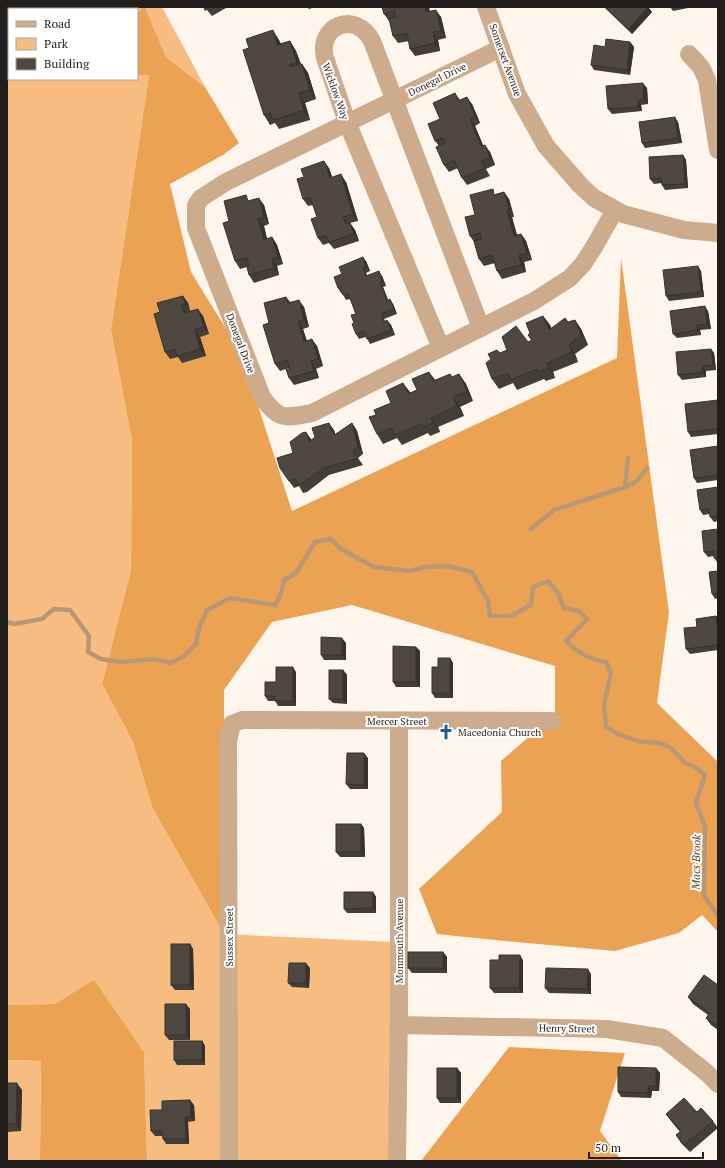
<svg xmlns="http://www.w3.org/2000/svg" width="725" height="1168" font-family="'PT Serif',serif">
<rect width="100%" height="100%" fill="#fef6ed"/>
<g fill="#f7bc7f">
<polygon points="43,7 142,7 137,16 137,9 41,9"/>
<polygon points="145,7 162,7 205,87 166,57"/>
<polygon points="9,39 9,79 137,79 137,75 149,75 111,330 132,441 131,570 102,684 133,742 152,807 224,934 394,942 392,1161 147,1161 144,1052 94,981 55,1004 7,1005 7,41"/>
<polygon points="7,1060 41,1061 40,1161 7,1161"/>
</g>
<g fill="#eba252">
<polygon points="142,7 145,7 166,57 205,87 239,143 223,155 170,184 191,272 241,353 292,511 617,358 621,258 669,612 657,703 718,762 718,932 702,915 679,933 615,951 495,940 437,934 419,889 502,812 501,761 555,714 555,666 352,605 272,622 224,690 224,934 152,807 133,742 102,684 131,570 132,441 111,330 149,75 137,75 137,16"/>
<polygon points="94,980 144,1052 147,1161 40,1161 41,1061 7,1060 7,1005 55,1004"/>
<polygon points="509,1047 625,1053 600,1131 622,1161 421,1161"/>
</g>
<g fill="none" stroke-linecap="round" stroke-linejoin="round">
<g stroke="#b89777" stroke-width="4.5">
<polyline points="625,487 628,458"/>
<polyline points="531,529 554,510 625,487 637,481 647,468"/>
<path d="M7,622l7,2 28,-5 12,-10 16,1 19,26 -1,16 13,7 19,3 35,-3 15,4 13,-6 13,-13 3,-16 8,-18 23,-12 45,7 6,-11 3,-14 12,-7 19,-31 15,-3 11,10 33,18 36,4 14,-4 23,-1 25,6 16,29 2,15h21l20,-11 2,-18 15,-6 10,12 6,15 15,3 8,8 -21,22c14,13 21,17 40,21l5,11 -7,31 2,23 12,7 19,7 23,2 11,5 14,15 8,3 12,9 -9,28 9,23 -1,70 14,20"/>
</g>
<g stroke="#ccac8c" stroke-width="18">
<polyline points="486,7 517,94 546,146 580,185 594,198 623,214 684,230 718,233"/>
<path d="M501,48l-275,134 -25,16 -5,7v23l66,169c17,24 23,21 50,16l222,-112 36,-23 13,-14 11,-17 21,-37"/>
<polyline points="689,54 701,67 707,80 718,150"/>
<path d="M441,348l-94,-226 -22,-64c-8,-33 31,-48 47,-17l109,287"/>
<polyline points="398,1025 607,1029 663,1038 707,1073 718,1084"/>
<polyline points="229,1161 228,742 232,724 242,720 552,721"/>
<polyline points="397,1161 399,1015 399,721"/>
</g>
</g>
<g fill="#433e38">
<polygon points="203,7 225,7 226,8 212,16 207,10 205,11"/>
<polygon points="307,7 315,7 309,9"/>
<polygon points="382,7 430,11 441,17 446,38 438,40 440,51 415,56 410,49 409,41 398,43 393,36 390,21 389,21 384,14"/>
<polygon points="604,7 648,7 652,12 632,34 607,10"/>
<polygon points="670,7 688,7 688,8 673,11"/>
<polygon points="279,40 281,44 290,41 296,51 301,64 302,64 308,73 316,99 305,103 310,120 279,129 275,123 270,125 264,115"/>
<polygon points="630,42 634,47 630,75 594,70 591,65 605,47"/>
<polygon points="647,88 648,104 641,105 642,111 612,114 608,109"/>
<polygon points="455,93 460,100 472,104 480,123 475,126 483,145 490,152 495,165 486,169 490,176 467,185 462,178 458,168 449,172 444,165 439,146 435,141 440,119"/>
<polygon points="678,122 682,143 645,148 642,143"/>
<polygon points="683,155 686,160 688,188 665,190 662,185 662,183 654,184 650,179"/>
<polygon points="329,168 332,177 346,182 358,221 350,223 355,230 359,241 334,249 329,243 323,245 318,238 317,217 313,205 308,206 303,199"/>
<polygon points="504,192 509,199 514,217 512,217 517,235 521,234 526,241 532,260 524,262 526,272 502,279 497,271 495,263 484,266 479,259 474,242 470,236 475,215 496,194"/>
<polygon points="250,200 264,205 269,224 264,226 267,239 272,237 277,245 283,264 277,266 279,275 254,283 249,275 247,267 240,269 235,261 229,221"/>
<polygon points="366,261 370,271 366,273 367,275 382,276 386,286 383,287 388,300 393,304 397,314 384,319 385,321 391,325 395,335 370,344 366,337 359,339 356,334 354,323 356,314 350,299 346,300 342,293 341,293 338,288 342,274"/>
<polygon points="701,271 704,297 669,301 666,296"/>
<polygon points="183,296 188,303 190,311 203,316 209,334 200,337 206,356 182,363 178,357 170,359 165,352 160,312"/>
<polygon points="286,297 290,302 304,307 309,327 303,329 307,341 317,346 323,366 316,369 319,378 294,385 289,378 289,368 280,371 275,364 269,323"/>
<polygon points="708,311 711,329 700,330 701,335 677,338 673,334"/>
<polygon points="543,316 550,325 551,328 575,320 581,329 588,345 575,354 578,362 553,372 555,378 546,381 544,379 517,390 513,383 499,389 492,379 500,353 532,341 528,335"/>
<polygon points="711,349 714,353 716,370 706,371 706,377 682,380 678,375"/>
<polygon points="459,374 466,384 473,401 460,407 464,416 438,427 440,432 430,436 428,433 402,445 397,438 383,444 377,434 376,415 391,403 410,393 435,381 453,377"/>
<polygon points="718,400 718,434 691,437 688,432"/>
<polygon points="352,423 357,431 363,454 358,458 363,465 329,475 307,492 303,493 299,486 294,488 280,468 293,453 311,439 311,440 334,430 335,434"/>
<polygon points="718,446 718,480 697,483 694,478"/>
<polygon points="718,487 718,521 714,522 710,517 710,514 703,515 700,510"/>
<polygon points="718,529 718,563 714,558 714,556 708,557 704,552"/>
<polygon points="718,571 718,598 715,599 712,594"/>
<polygon points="716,616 718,618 718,650 690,654 686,649 697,627"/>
<polygon points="346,643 346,660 324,660 321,655"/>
<polygon points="416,647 420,651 420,687 396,687 393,682"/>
<polygon points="450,658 453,663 453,698 435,698 432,693 438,667"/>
<polygon points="343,670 347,675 347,704 333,703 329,699"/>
<polygon points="296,672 296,706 278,706 275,701 268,701 265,696 276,682"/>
<polygon points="368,758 368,789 350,789 346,784"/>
<polygon points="361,824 364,828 365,857 340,857 336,852"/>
<polygon points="373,892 376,897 376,913 347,913 344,909"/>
<polygon points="190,944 193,949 194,990 175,990 171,985"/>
<polygon points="443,952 447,957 447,973 412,973 408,968"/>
<polygon points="499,960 523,960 523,993 494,993 490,988"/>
<polygon points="310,968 309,988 292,987 288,983"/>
<polygon points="591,974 591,994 549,993 545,988"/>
<polygon points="718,985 718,1030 711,1025 706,1018 708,1015 693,1004 688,997"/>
<polygon points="190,1009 190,1040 169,1040 165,1035"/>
<polygon points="202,1041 205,1046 205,1065 177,1065 174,1060"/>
<polygon points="457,1068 461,1073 461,1103 440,1103 437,1098"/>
<polygon points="656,1068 660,1073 659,1091 652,1091 651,1098 621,1097 618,1092"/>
<polygon points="7,1083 22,1090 21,1131 7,1132"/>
<polygon points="194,1105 195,1121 188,1122 189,1144 166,1144 163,1139 163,1136 155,1136 151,1131 162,1110"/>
<polygon points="697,1112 713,1121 718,1128 690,1152 681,1143 676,1135 680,1132 671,1121 666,1114"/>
</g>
<g fill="#37322e">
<polygon points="425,7 429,7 432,19 426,12"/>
<polygon points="648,7 652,12 632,34 629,29"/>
<polygon points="436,10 441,17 446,38 441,31"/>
<polygon points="273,30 279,40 284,55 277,45"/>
<polygon points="433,32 438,40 440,51 435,43"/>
<polygon points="290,41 296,51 303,72 297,63"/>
<polygon points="630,42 634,47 630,75 627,70"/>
<polygon points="302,64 308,73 316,99 310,90"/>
<polygon points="643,83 647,88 648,104 644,99"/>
<polygon points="299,93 305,103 310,120 304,110"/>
<polygon points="467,97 472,104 480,123 475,116"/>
<polygon points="638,100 641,105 642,111 638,107"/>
<polygon points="675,117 678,122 682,143 678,138"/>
<polygon points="470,119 475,126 486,153 481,146"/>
<polygon points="485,145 490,152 495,165 490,158"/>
<polygon points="683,155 686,160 688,188 685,184"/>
<polygon points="324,161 329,168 335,185 330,178"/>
<polygon points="341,174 346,182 358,221 353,214"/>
<polygon points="504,192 509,199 514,217 509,209"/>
<polygon points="259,198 264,205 269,224 264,217"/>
<polygon points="507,210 512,217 519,243 514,236"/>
<polygon points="343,217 348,224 346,224"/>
<polygon points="258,219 264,226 269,247 264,240"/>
<polygon points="350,223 355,230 359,241 354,234"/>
<polygon points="521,234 526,241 532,260 527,253"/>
<polygon points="272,237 277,245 283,264 278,257"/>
<polygon points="519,255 524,262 526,272 521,265"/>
<polygon points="363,257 366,261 370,271 366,266"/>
<polygon points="272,259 277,266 279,275 274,268"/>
<polygon points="698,266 701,271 704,297 701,292"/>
<polygon points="363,268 366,273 369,281 366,276"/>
<polygon points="379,271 382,276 386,286 382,281"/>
<polygon points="380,282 383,287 390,305 387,301"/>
<polygon points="183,296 188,303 190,311 185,304"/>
<polygon points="286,297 291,304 288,303"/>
<polygon points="390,299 393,304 397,314 394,309"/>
<polygon points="299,300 304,307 309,327 304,320"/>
<polygon points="181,305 186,312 184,313"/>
<polygon points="705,306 708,311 711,329 707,324"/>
<polygon points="198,309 203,316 209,334 204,327"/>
<polygon points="381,314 384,319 387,327 384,322"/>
<polygon points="543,316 550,325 556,339 549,330"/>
<polygon points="387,320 391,325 395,335 391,330"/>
<polygon points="575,320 581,329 588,345 581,335"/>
<polygon points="298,321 303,329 309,349 304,342"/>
<polygon points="697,325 700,330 701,335 697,330"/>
<polygon points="195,329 200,337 206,356 200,349"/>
<polygon points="312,339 317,346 323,366 318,359"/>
<polygon points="569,345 575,354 578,362 572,352"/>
<polygon points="711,349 714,353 716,370 713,365"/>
<polygon points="311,361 316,369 319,378 314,371"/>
<polygon points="547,363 553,372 555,378 549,368"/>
<polygon points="702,366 706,371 706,377 703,372"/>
<polygon points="429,372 436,381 433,381"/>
<polygon points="459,374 466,384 473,401 467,391"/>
<polygon points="403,383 410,392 414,403 408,394"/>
<polygon points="453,397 460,407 464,416 457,406"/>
<polygon points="431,418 438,427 440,432 433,423"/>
<polygon points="329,423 334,430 336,437 331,430"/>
<polygon points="352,423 357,431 363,454 358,447"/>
<polygon points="306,432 311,439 314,449 309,442"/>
<polygon points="716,616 718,618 718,626 717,625"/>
<polygon points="342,638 346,643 346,660 342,655"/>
<polygon points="416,647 420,651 420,687 416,682"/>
<polygon points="450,658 453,663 453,698 450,693"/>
<polygon points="293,667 296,672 296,706 293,701"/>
<polygon points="343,670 347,675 347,704 343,699"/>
<polygon points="364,753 368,758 368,789 364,785"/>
<polygon points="361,824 364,828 365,857 361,852"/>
<polygon points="373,892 376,897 376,913 373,908"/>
<polygon points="190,944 193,949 194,990 190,985"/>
<polygon points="443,952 447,957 447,973 443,968"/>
<polygon points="520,955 523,960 523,993 519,988"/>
<polygon points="306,963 310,968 309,988 306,983"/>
<polygon points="588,969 591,974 591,994 587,989"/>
<polygon points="186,1004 190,1009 190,1040 187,1035"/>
<polygon points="202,1041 205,1046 205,1065 202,1060"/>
<polygon points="457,1068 461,1073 461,1103 457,1098"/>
<polygon points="656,1068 660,1073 659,1091 656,1086"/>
<polygon points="17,1083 22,1090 21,1131 16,1124"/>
<polygon points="648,1086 652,1091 651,1098 648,1093"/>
<polygon points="190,1100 194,1105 195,1121 191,1116"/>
<polygon points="185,1117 188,1122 189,1144 186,1139"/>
</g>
<g fill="#4e4841" stroke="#37322e">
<polygon points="382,7 425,7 426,12 436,10 441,31 433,32 435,43 410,49 407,33 393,36 389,19 396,17 394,11 384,14"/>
<polygon points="605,7 648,7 629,29"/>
<polygon points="273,30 277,45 290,41 297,63 289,65 290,67 302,64 310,90 299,93 304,110 273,120 270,113 264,115 243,50 249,48 246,39"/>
<polygon points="606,39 630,42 627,70 591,65 594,45 605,47"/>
<polygon points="643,83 644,99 638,100 638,107 608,109 606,86"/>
<polygon points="455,93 458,101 467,97 475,116 470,119 481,146 485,145 490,158 481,161 485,168 462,178 454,160 444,165 436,147 445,143 443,138 435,141 428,124 440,119 433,103"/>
<polygon points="675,117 678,138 642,143 639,122"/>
<polygon points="683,155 685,184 662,185 661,178 650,179 649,157"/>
<polygon points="324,161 330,178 341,174 353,214 343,217 346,224 350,223 354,234 329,242 326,235 318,238 311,219 317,217 310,197 303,199 297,179 304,177 301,169"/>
<polygon points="493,189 494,195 504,192 509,209 507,210 514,236 521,234 527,253 519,255 521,265 497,271 492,255 479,259 474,241 482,239 480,233 470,236 465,217 475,215 470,195"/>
<polygon points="246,195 248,201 259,198 264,217 258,219 264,240 272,237 278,257 272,259 274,268 249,275 247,267 249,266 247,258 235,261 223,223 229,221 224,201"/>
<polygon points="363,257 366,266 363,268 366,276 379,271 382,281 380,282 387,301 390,299 394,309 381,314 384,322 387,320 391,330 367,339 364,331 356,334 352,324 354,323 351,315 356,314 348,293 343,295 340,287 338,288 334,277 342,274 339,267"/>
<polygon points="698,266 701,292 666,296 663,270"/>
<polygon points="183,296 185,304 181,305 184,313 198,309 204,327 195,329 200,349 177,356 175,349 165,352 154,314 160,312 157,303"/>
<polygon points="286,297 288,303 299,300 304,320 298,321 304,342 312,339 318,359 311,361 314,371 289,378 286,369 290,369 287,360 275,364 263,325 269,323 264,303"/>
<polygon points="705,306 707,324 697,325 697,330 673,334 670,311"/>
<polygon points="543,316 549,330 565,318 568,322 575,320 581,335 569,345 572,352 547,363 549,368 539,372 537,369 511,380 508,373 492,379 486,363 491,359 488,354 497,350 500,353 507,350 502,337 516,326 528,342 532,340 528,335 530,333 526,323"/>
<polygon points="711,349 713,365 702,366 703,372 678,375 676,352"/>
<polygon points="429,372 433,381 450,374 452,377 459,374 467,391 453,397 457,406 431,418 433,423 423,427 422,424 395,435 392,428 377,434 369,417 376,415 374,410 391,403 386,391 403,383 408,394 417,390 412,379"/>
<polygon points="718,400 718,429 688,432 685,404"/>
<polygon points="329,423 331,430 335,435 352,423 358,447 353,451 358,458 324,468 301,484 298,485 296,479 289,481 280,468 277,458 293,453 290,442 302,433 306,432 309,442 315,437 312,428"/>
<polygon points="718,446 718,475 694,478 690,450"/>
<polygon points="718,487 718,516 710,517 709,509 700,510 697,490"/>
<polygon points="718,529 718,557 714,558 714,551 704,552 702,531"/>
<polygon points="718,571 718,593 712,594 709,572"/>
<polygon points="716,616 717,625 718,625 718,645 686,649 684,628 697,627 696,619"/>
<polygon points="321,637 342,638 342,655 321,655"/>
<polygon points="393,646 416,647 416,682 393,682"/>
<polygon points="438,658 450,658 450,693 432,693 432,667 438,667"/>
<polygon points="276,667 293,667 293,701 275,701 275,696 265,696 265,682 276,682"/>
<rect x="329" y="670" width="14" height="29"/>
<polygon points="347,753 364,753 364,785 346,784"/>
<rect x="336" y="824" width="25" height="28"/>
<polygon points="344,892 373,892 373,908 344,909"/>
<rect x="171" y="944" width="19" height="41"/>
<rect x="408" y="952" width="35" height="16"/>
<polygon points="499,955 520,955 519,988 490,988 490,960 499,960"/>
<polygon points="289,963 306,963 306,983 288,983"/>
<polygon points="546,968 588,969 587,989 545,988"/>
<polygon points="704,975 718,985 718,1026 706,1018 710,1013 688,997"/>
<polygon points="165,1004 186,1004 187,1035 165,1035"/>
<rect x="174" y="1041" width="28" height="19"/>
<polygon points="618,1067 656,1068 656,1086 648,1086 648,1093 618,1092"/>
<rect x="437" y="1068" width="20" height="30"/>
<polygon points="7,1083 17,1083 16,1124 7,1124"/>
<polygon points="684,1098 697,1112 701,1108 713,1121 684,1145 676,1135 681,1131 666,1114"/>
<polygon points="190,1100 191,1116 185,1117 186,1139 163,1139 162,1131 151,1131 150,1110 162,1110 162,1101"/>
</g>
<defs>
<symbol id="church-bare" viewBox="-9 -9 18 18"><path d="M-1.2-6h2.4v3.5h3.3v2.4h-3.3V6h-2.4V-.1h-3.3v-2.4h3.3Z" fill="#1c6095" stroke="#fff" stroke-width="2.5" paint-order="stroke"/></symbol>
</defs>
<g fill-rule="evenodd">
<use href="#church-bare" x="435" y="721" width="22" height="22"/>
</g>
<g text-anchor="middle" stroke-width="4" stroke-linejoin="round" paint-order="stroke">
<g font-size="10" fill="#211e1b" stroke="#fff">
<text transform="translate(506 60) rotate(70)" y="4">Somerset Avenue</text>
<text transform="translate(437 79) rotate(-26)" y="4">Donegal Drive</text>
<text transform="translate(336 91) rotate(70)" y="4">Wicklow Way</text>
<text transform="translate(241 343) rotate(69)" y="4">Donegal Drive</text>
<text x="397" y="725">Mercer Street</text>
<text transform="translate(229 937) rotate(-90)" y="4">Sussex Street</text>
<text transform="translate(399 941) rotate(-90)" y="4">Monmouth Avenue</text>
<text transform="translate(567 1028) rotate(1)" y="4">Henry Street</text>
</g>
<g font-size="10" fill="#211e1b" stroke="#fff" text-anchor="start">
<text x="458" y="736">Macedonia Church</text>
</g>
<g font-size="11" font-style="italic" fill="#563816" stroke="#fff">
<text transform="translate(696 862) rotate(-89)" y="4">Macs Brook</text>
</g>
</g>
<rect width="725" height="1168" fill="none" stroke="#211e1b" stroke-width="16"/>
<rect x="8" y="8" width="130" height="72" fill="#ffffff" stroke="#a6a5a4"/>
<rect x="16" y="21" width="20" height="6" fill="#ccac8c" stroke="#a6a5a4"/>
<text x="44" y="28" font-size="12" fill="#211e1b">Road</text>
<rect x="16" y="38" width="20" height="12" fill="#f7bc7f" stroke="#a6a5a4"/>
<text x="44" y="48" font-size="12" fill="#211e1b">Park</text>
<rect x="16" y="58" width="20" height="12" fill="#4e4841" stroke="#a6a5a4"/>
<text x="44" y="68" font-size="12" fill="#211e1b">Building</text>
<path d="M589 1152v6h114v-6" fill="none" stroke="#211e1b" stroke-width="2"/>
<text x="595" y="1152" font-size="12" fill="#211e1b" stroke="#ffffff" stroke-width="3" paint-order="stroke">50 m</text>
</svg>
